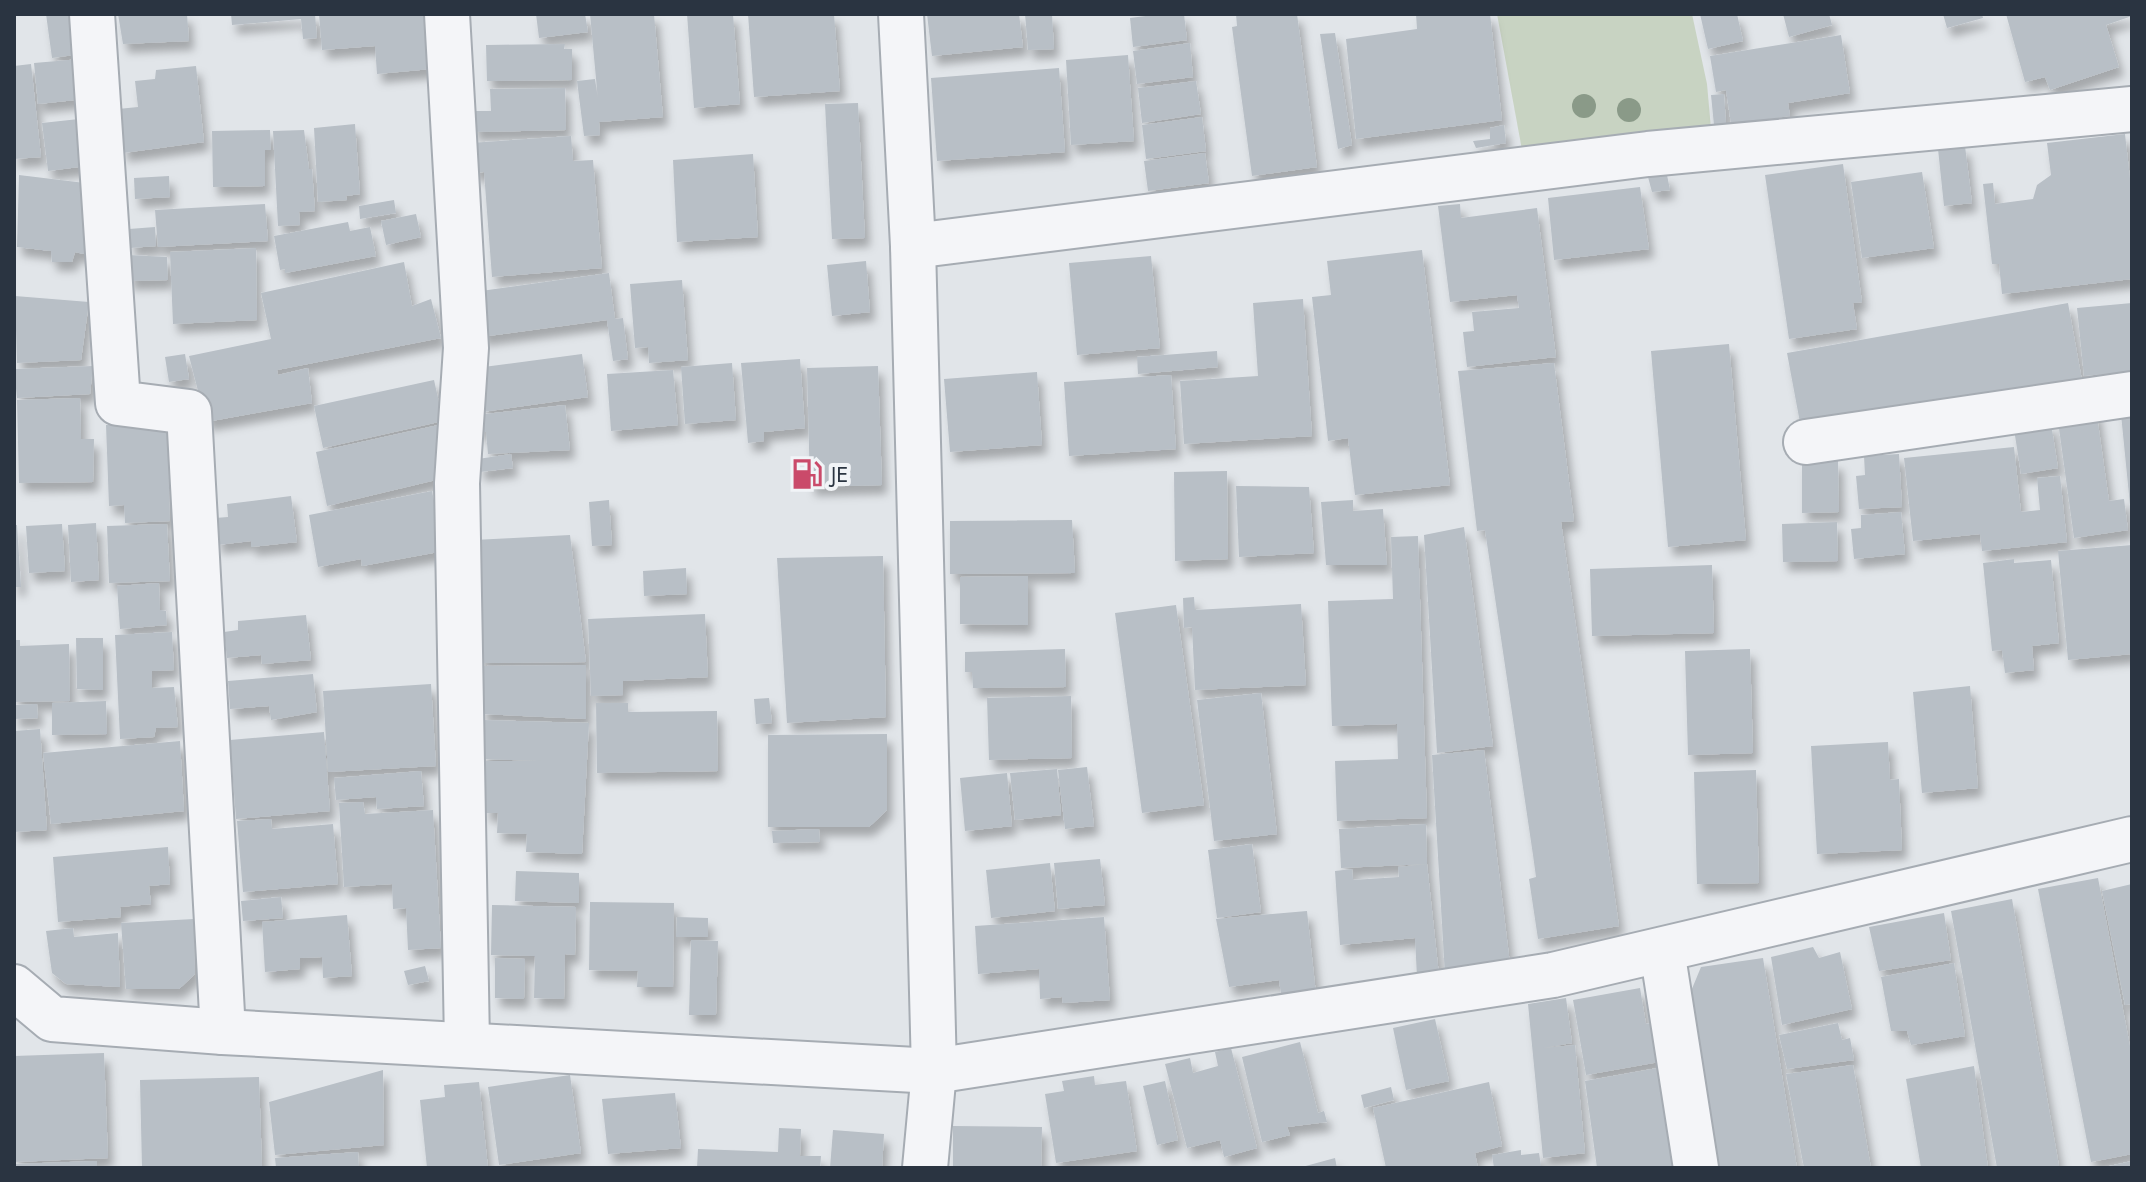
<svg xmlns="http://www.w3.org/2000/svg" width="2146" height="1182" font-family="Jost,sans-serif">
<defs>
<filter id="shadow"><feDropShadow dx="5" dy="9" stdDeviation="4" flood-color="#0004"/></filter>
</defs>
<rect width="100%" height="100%" fill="#e1e5e9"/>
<polygon fill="#c8d3c2" points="1497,14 1692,14 1707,84 1711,129 1522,150"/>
<g fill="#b8bfc6" filter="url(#shadow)">
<polygon points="46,14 76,14 81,54 52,58"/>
<polygon points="118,14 187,14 189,41 123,44"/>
<polygon points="231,14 315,14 317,38 303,39 301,19 232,25"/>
<polygon points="319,14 426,14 431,69 377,74 375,46 322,50"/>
<polygon points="536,14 585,14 588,32 539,38"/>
<polygon points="590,14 654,14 663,117 599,122 600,135 584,136 577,81 595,79 598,100"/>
<polygon points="687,14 733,14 740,104 694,108"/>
<polygon points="748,14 834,14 840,91 754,97"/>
<polygon points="927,14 1019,14 1023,47 932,56"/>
<polygon points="1025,14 1052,14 1054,49 1028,50"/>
<polygon points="1161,14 1184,14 1187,40 1133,47 1130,18"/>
<polygon points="1236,14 1297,14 1317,167 1252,176 1232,27 1237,26"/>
<polygon points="1416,14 1490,14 1502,120 1356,139 1346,39 1417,29"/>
<polygon points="1700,14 1737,14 1743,41 1708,49"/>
<polygon points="1783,14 1829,14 1832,25 1789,37"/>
<polygon points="1943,14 1982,14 1983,18 1947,28"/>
<polygon points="2006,14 2132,14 2132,16 2106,25 2119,67 2050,90 2045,77 2025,82"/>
<polygon points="1335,33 1352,145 1338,149 1320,34"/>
<polygon points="1841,35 1850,93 1788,103 1790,116 1731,124 1726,90 1716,92 1710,56"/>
<polygon points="1190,43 1193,77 1137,84 1133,51"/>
<polygon points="565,44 564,49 572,49 572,80 487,81 486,45"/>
<polygon points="1128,55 1134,141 1071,145 1066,60"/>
<polygon points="81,59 85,99 38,104 34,63"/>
<polygon points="31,64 41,157 14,159 14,66"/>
<polygon points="196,66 204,142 123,153 118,109 138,107 135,81 155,79 156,70"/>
<polygon points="1059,68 1065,152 937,161 931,78"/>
<polygon points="1196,81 1201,114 1142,123 1138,88"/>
<polygon points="565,88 566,130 473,132 472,111 491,111 490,89"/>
<polygon points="1724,94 1726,124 1714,125 1711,95"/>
<polygon points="858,103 865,238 832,239 825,104"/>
<polygon points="1202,117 1206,151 1146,159 1142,125"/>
<polygon points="88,118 94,165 48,171 42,123"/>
<polygon points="355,124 360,194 346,196 347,200 318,202 314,128"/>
<polygon points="1504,125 1506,143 1476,148 1473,141 1490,139 1490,128"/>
<polygon points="270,130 271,150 265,150 265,186 213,187 212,131"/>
<polygon points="304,130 309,169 312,169 315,211 299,212 300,225 278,226 273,131"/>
<polygon points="2125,134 2132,197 2132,279 2002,294 1999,264 1992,264 1983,184 1993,183 1995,204 2033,199 2037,185 2051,175 2047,143"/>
<polygon points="571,136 573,161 593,160 602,268 492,277 484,172 473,173 470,143"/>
<polygon points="1965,146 1972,203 1944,206 1938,149"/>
<polygon points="1205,153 1209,183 1148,191 1144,161"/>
<polygon points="753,154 758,237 677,242 673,160"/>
<polygon points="1843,164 1862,302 1853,303 1857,329 1789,339 1765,175"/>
<polygon points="1922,172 1934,248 1862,258 1851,182"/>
<polygon points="19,175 93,184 93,256 75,252 72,262 52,262 51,251 17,247"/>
<polygon points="1667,175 1670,190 1652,192 1648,177"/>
<polygon points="169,176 170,197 135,199 134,178"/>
<polygon points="1640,187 1649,249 1554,260 1548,198"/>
<polygon points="394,200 396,213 360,219 359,206"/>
<polygon points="265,204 268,241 158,247 155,210"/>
<polygon points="1460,204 1461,218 1537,208 1556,357 1467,367 1463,332 1474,331 1472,312 1519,308 1517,295 1450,302 1438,206"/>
<polygon points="416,214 421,237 386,245 381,221"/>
<polygon points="348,222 350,231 370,227 376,256 285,273 285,269 280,270 274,236"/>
<polygon points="155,227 156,246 130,248 129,229"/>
<polygon points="256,248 257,320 173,324 170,252"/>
<polygon points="1422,250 1450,485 1355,495 1348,438 1328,441 1312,297 1331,295 1327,261"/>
<polygon points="128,255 167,257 168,280 128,281"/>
<polygon points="1151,256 1160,348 1077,355 1069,263"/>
<polygon points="866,261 870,312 832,316 827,265"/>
<polygon points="404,262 412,306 431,299 441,338 277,370 278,375 308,368 312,403 206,422 189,356 271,339 261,293"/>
<polygon points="609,273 615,319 623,318 628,359 613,361 607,320 481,337 474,292"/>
<polygon points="682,280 688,360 649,363 648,347 635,348 630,284"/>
<polygon points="15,296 89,302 81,360 17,363"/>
<polygon points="1303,299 1312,436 1184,444 1180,381 1258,376 1253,303"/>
<polygon points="2068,303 2083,386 2055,392 2053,383 1801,428 1787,353"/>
<polygon points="2132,303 2132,371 2084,376 2077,308"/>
<polygon points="1729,344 1746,540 1668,547 1651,351"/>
<polygon points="1217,351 1218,367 1138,374 1137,357"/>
<polygon points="185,354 189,379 169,382 165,357"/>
<polygon points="582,354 588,397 482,412 476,368"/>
<polygon points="800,359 805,428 764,432 764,441 748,443 741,363"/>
<polygon points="732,363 736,420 685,424 681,367"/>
<polygon points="1554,363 1574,521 1561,522 1619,926 1538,939 1529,879 1536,877 1533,855 1485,530 1477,531 1458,371"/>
<polygon points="93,366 90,394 17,398 14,369"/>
<polygon points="878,366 882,485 810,487 807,368"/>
<polygon points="673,370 678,425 611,431 607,374"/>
<polygon points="1037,372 1042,445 950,452 944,379"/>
<polygon points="1171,375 1176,449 1069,456 1064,382"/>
<polygon points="434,380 443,421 323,448 314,406"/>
<polygon points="80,398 81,439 94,439 93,482 19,483 17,400"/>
<polygon points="2132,403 2132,505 2130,505 2120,404"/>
<polygon points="565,405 570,450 488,454 486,432 478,432 477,415"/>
<polygon points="2096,409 2109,501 2124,499 2128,530 2074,538 2057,414"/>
<polygon points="167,423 170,521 125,523 124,505 109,506 106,425"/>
<polygon points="2051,423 2058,468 2021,474 2014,429"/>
<polygon points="443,424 440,479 327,506 316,452"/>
<polygon points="2014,447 2021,512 2040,510 2037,478 2060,476 2067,542 1982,551 1980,534 1913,541 1904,458"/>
<polygon points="511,454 513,468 480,472 478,459"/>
<polygon points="1899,454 1902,507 1859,509 1856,476 1865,475 1864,456"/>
<polygon points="1838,461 1839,512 1802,513 1802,462"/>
<polygon points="1227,471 1228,559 1175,561 1174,472"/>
<polygon points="1236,486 1309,487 1314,553 1239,557"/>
<polygon points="432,491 444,551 362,566 361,559 318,567 309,515"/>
<polygon points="291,496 297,542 251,547 251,541 217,545 215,518 228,517 227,504"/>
<polygon points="609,500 612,545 592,546 589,502"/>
<polygon points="1353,500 1353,511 1383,509 1387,565 1326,565 1321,502"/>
<polygon points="1901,512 1905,554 1854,559 1851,529 1861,528 1861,515"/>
<polygon points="1072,520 1075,573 950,574 950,521"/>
<polygon points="1837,522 1838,561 1783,562 1782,524"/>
<polygon points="96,523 99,580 71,582 68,525"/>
<polygon points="62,524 65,571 29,573 26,526"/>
<polygon points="167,524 170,581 109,583 107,526"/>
<polygon points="14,525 17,525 21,587 14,587"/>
<polygon points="1464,527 1493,746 1437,753 1424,535"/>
<polygon points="570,535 586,662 479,663 474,540"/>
<polygon points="1418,536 1427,818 1337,821 1335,761 1398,759 1397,724 1332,726 1328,601 1393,599 1391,537"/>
<polygon points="2132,545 2132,654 2068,660 2058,551"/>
<polygon points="883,556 886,717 787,723 777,558"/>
<polygon points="2014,559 2014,563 2051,560 2059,643 2032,646 2034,670 2005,673 2002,650 1992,651 1983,563"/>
<polygon points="1712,565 1714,633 1592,636 1590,569"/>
<polygon points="686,568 687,594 644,596 643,571"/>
<polygon points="1028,576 1028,625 960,624 960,577"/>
<polygon points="159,583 160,610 166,611 167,625 120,629 117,586"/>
<polygon points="1194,597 1195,610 1301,604 1306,685 1195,690 1192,627 1184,628 1183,598"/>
<polygon points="1176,605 1204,805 1142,813 1115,613"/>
<polygon points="705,614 708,677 623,681 623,695 591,696 588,619"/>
<polygon points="306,615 311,660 262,664 261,655 227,658 224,632 238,630 238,621"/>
<polygon points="172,632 174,670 152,671 152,688 174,687 178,727 156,728 154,737 120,739 115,635"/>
<polygon points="76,638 103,638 103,690 77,689"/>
<polygon points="14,640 20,640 20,646 69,644 70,701 14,702"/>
<polygon points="1065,649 1066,687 973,688 972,672 965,672 965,652"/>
<polygon points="1750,649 1753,753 1688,755 1685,651"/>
<polygon points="586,665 586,719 481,714 483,666"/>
<polygon points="313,674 317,712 271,720 269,706 230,709 228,681"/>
<polygon points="431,684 436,766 328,772 323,691"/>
<polygon points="1970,686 1978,788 1922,793 1913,692"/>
<polygon points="1261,693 1277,834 1214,841 1197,700"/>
<polygon points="1071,696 1072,758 989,760 987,698"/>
<polygon points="769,698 772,723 756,724 754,699"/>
<polygon points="106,701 107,734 52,735 52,703"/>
<polygon points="596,703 628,703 628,712 717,711 718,771 597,773"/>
<polygon points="37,704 38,718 14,719 14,705"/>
<polygon points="483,720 589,723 582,854 526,852 527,834 497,833 498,813 485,813 486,761 541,761 482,759"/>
<polygon points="40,729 47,830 14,832 14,731"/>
<polygon points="324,732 330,811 236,819 230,740"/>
<polygon points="887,734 887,810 869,827 768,827 768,735"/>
<polygon points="180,741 184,811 51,824 43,753"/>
<polygon points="1888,742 1890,780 1899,779 1902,850 1817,854 1811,746"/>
<polygon points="1484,750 1510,964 1445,975 1432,755"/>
<polygon points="1087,767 1094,826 1065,829 1058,770"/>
<polygon points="1057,769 1061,815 1015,820 1010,773"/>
<polygon points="1756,770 1759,883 1697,884 1694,772"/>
<polygon points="421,771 424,806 377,809 376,797 336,800 334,778"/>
<polygon points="1007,773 1012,826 965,831 960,778"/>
<polygon points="363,802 365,814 433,810 441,948 408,950 406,908 393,909 392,884 344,887 339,803"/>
<polygon points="271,819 272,829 333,824 338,884 243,892 237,821"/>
<polygon points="1426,824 1427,864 1341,868 1339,829"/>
<polygon points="819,829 820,842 773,843 772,831"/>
<polygon points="1252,844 1261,912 1217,918 1208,850"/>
<polygon points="168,847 170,884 149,886 151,904 120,907 121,917 58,922 53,857"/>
<polygon points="1100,859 1105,905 1058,909 1054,863"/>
<polygon points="1050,863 1055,911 991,918 986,870"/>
<polygon points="1427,864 1439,975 1417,977 1415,938 1340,945 1335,871 1352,869 1353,880 1399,877 1398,867"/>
<polygon points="516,871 579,873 579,903 515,901"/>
<polygon points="2098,878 2132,1057 2132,1154 2091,1162 2038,889"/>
<polygon points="2132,884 2132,1004 2125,1005 2102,891"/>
<polygon points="281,897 283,918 243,921 241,901"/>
<polygon points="2012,899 2059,1166 2049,1168 1997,1168 1951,911"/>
<polygon points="590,902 674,903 673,987 637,987 638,971 589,970"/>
<polygon points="492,905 576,907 575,955 565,954 564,999 534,998 535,956 491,955"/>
<polygon points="1307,911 1316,994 1282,1000 1279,980 1229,987 1216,919"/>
<polygon points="1944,913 1951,960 1879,971 1869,927"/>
<polygon points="347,915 352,976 323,978 322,957 300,958 300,969 265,972 262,922"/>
<polygon points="677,917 708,918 708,937 676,937"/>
<polygon points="1104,917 1110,1000 1063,1003 1062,997 1040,999 1039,969 978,974 975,926"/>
<polygon points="194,919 195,974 179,989 126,989 121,923"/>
<polygon points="73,928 74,937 118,933 120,987 66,984 52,973 46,931"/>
<polygon points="691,940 718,941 716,1015 689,1015"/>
<polygon points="1813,947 1819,958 1840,952 1852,1009 1782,1025 1771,957"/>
<polygon points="495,958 525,959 524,999 495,998"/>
<polygon points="1763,958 1797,1168 1717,1168 1689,996 1701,967"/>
<polygon points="1954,963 1965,1036 1911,1045 1907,1031 1891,1031 1881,977"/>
<polygon points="425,966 429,981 408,985 404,971"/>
<polygon points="1640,988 1646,1024 1652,1023 1659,1062 1586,1075 1573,1000"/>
<polygon points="1566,998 1572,1043 1543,1048 1575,1045 1585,1153 1543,1158 1528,1004"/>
<polygon points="1435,1019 1449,1081 1406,1090 1393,1028"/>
<polygon points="1838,1023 1842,1040 1850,1038 1854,1060 1787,1069 1779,1035"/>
<polygon points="1300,1042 1318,1113 1324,1111 1327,1122 1287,1127 1290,1135 1262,1142 1242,1057"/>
<polygon points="1231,1048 1257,1148 1224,1157 1220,1140 1187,1148 1165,1064 1190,1058 1193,1073 1218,1066 1215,1052"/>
<polygon points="104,1053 108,1158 14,1162 14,1056"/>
<polygon points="1853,1065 1871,1168 1804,1168 1786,1074"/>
<polygon points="1974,1066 1988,1168 1921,1168 1906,1079"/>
<polygon points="1663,1067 1677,1168 1597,1168 1585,1081"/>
<polygon points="383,1070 384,1145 275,1155 269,1102"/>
<polygon points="570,1075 581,1153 499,1165 488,1087"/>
<polygon points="1094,1076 1095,1085 1126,1081 1137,1151 1056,1163 1045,1094 1064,1091 1062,1081"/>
<polygon points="259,1077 262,1168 142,1168 140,1080"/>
<polygon points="1165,1081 1178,1140 1157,1145 1143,1086"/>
<polygon points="479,1082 488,1168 427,1168 420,1100 445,1097 444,1085"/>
<polygon points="1489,1082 1502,1146 1475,1153 1478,1168 1386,1168 1373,1108"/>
<polygon points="1391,1087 1394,1100 1364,1108 1361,1095"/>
<polygon points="675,1093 681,1148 608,1154 602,1099"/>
<polygon points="953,1126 1042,1127 1041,1168 953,1168"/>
<polygon points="779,1128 801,1129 800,1156 821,1156 820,1168 697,1168 698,1149 778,1152"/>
<polygon points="833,1130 884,1134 882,1168 830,1168"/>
<polygon points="1521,1150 1521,1155 1539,1153 1541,1166 1494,1168 1492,1155"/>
<polygon points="358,1152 359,1168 276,1168 275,1158"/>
<polygon points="1335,1158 1337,1168 1303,1168 1302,1167"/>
<polygon points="97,1161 97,1168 14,1168 14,1164"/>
<polygon points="2132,1161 2132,1168 2106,1168 2105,1167"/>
</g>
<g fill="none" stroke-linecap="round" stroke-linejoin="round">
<defs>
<g id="minor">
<polyline points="92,14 118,403 189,412 223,1032"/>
<polyline points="447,14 466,348 457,483 467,1044"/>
<polyline points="901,14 913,246 934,1071 925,1168"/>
<polyline points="913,246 1648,154 2132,109"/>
<polyline points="1806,442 2132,394"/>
<polyline points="1662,950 1696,1168"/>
<polyline points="14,987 52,1019 223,1032 934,1071 1553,975 2132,839"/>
</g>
</defs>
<use href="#minor" stroke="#a6acb3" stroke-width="48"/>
<use href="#minor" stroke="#f4f5f8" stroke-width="44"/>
</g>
<g fill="#8a9a88">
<circle cx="1584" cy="106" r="12"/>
<circle cx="1629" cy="110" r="12"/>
</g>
<defs>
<symbol id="fuel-bare" viewBox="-9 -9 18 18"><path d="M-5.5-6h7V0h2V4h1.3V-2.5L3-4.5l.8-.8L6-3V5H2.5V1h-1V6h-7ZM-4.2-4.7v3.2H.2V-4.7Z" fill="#ca4a6a" stroke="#f1f4f7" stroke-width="2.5" paint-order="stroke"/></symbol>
</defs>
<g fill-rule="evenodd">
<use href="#fuel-bare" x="785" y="452" width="44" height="44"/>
</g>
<g text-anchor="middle" stroke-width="8" stroke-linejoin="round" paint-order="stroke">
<g font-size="22" fill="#2a3441" stroke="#f1f4f7" text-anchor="start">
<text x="831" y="482">JE</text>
</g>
</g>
<rect width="2146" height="1182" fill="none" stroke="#2a3441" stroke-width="32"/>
</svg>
